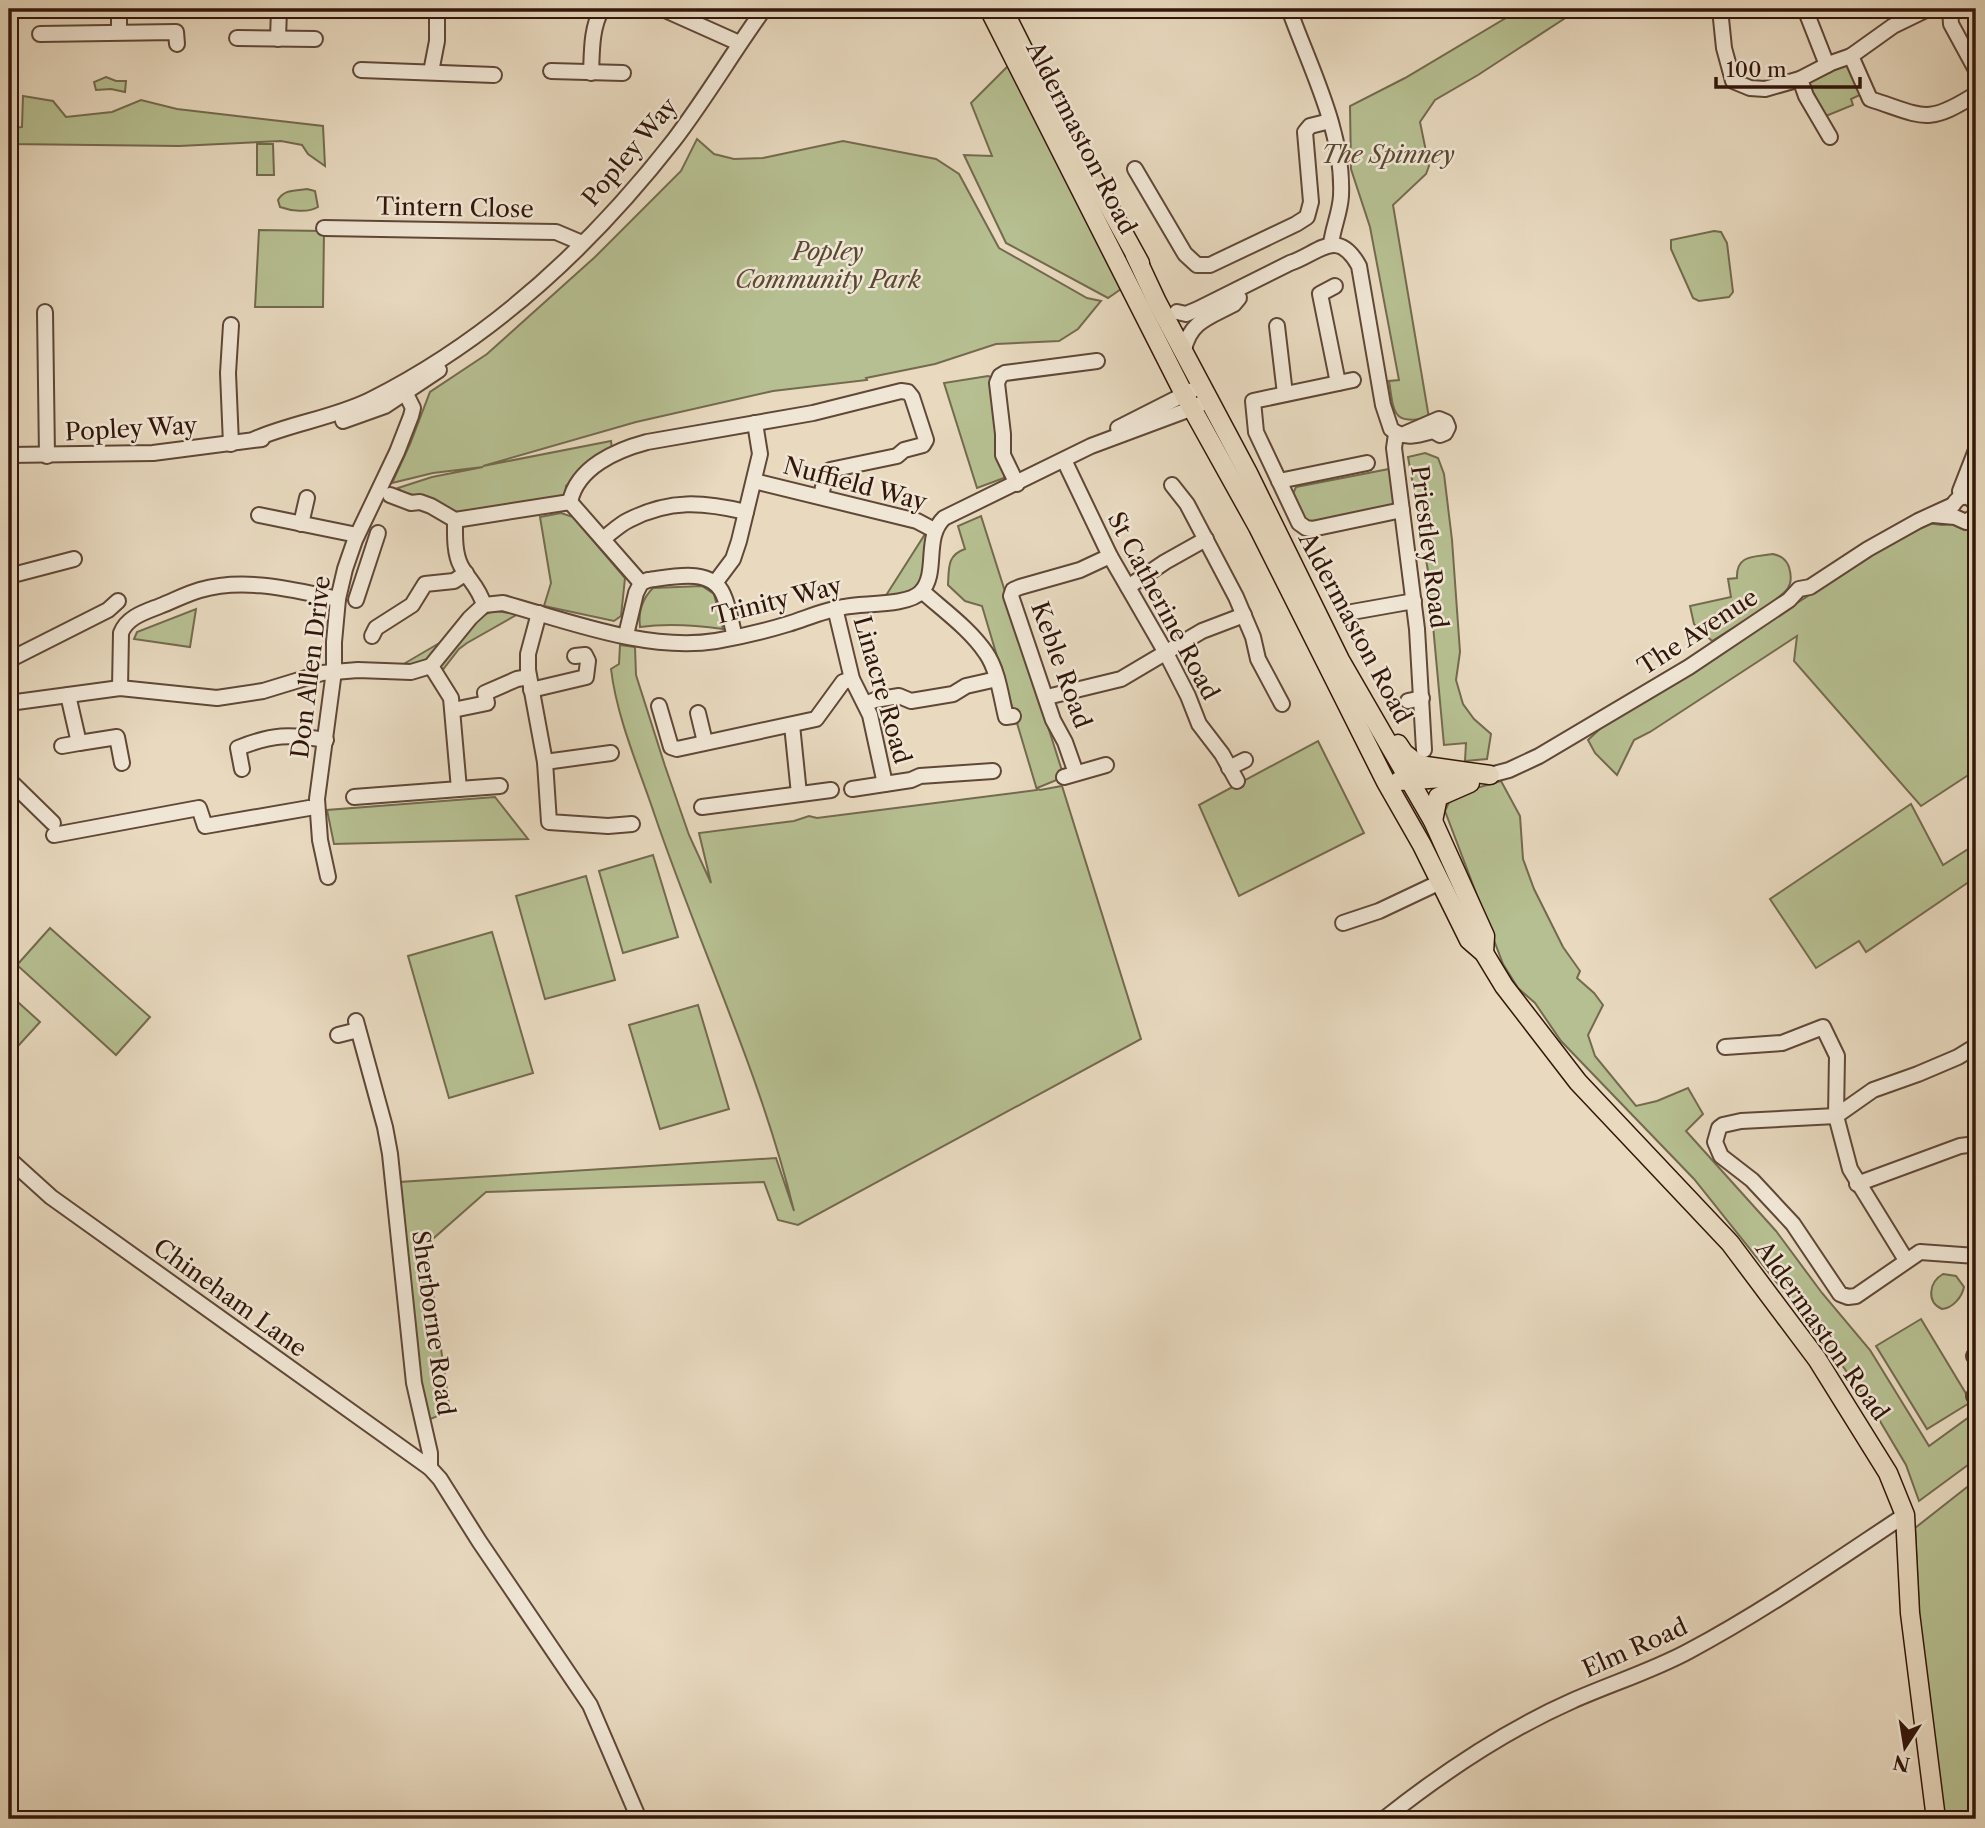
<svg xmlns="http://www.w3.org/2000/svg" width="1985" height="1828" font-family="'Libre Caslon Text',serif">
<rect width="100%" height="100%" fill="#e8d9bf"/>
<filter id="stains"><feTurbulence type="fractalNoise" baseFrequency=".00286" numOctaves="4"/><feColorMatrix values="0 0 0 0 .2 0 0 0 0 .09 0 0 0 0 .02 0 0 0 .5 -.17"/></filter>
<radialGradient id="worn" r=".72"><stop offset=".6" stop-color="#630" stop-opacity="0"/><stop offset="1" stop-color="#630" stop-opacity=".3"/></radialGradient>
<g fill="#b6bf91" stroke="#746a4e" stroke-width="2">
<path d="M1521,9h58l-101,66 -43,25 -15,22 9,44 -3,8 -33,31 36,213c-37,7 -35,-5 -40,-37l10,-1 -29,-153 -19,-58 -1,-63 55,-28z"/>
<polygon points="1010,64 1124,287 1108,298 1006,243 964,155 992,156 971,103"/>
<polygon points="1847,64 1862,94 1851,99 1853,105 1826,116 1808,83"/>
<polygon points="106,77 116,81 126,81 125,92 111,89 96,90 94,82"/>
<polygon points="23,96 53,101 66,117 112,112 141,100 177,109 323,126 325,166 308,154 302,145 281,141 179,146 9,144 9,129 22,127"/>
<polygon points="697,139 714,154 734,159 763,158 843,141 936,159 959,174 999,248 1087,298 1101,301 1078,329 1059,341 996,344 935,364 866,378 867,380 773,391 636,422 483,466 611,441 612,449 583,470 566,486 565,498 457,515 404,494 398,488 432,477 483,467 433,473 392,483 410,444 430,392 487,354 595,257 681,171"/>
<polygon points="257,144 273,144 274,175 257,175"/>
<path d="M307,189l8,2 3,16c-10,6 -27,4 -38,0l-2,-7c6,-11 17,-9 29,-11z"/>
<polygon points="259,230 324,231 323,307 255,307"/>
<polygon points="1714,231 1721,232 1727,243 1733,292 1729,297 1699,301 1693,298 1671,249 1671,240"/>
<polygon points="988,376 997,379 1005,471 1004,478 977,488 944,383"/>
<polygon points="1425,453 1438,458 1444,474 1452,540 1460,652 1456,680 1463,704 1474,719 1491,734 1487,759 1465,761 1466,743 1444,745 1428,571 1408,457"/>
<polygon points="1389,469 1396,502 1394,508 1310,525 1304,522 1292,496 1296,487"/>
<polygon points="561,513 573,517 625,578 621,616 614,621 544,606 551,583 540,517"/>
<path d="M981,516l83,261 -27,11 3,2 22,-4 79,253 -343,186 -20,-5 -14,-38 -278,10 -60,53 24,166 -22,9 -12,-46 -17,-192 377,-24 18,53c-33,-136 -94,-263 -139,-395 -16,-48 -38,-97 -44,-147l8,-5 1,-19 15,2 1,28 29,91 24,69 22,48 -12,-50 95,-12 15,-5 8,2 220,-28 -55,-184 -17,-5 -17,-16c1,-17 -1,-30 17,-36l-7,-23z"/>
<polygon points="1976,522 1976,770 1921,806 1794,661 1797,636 1650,732 1634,740 1617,775 1595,753 1588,740 1602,727 1874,554 1927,523 1942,525"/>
<polygon points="927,531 931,536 926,577 912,594 885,597"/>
<path d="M1773,554c8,2 13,5 16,13 2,7 3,15 -1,21 -8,12 -61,44 -76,53l-18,-17 -4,-18 41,-9 -3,-18 9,-1c-1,-24 18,-21 36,-24z"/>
<path d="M702,586l12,8 9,35c-28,-4 -55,-6 -83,-2 -2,-15 2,-28 13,-39z"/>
<polygon points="196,609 190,647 134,639 137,632"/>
<path d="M495,611l23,3 -51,29 -8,6 -18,23v-7c17,-19 27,-49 54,-54z"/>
<polygon points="448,638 431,660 395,669"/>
<polygon points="1318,741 1364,833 1239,896 1199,805"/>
<polygon points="1501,781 1520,816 1523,859 1534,889 1563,947 1580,971 1577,978 1594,993 1603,1005 1588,1035 1595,1056 1636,1106 1657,1101 1688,1088 1703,1114 1686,1131 1776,1231 1822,1293 1870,1350 1929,1446 1976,1412 1976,1459 1919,1501 1906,1465 1874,1411 1837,1358 1694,1179 1561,1041 1535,1003 1518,988 1503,964 1445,811 1452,795"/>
<polygon points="495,797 528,839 334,844 327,810"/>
<polygon points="1911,804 1943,865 1976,844 1976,877 1866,952 1859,941 1816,968 1770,899"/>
<polygon points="653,855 678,937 623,953 599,871"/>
<polygon points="586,876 615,980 545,999 516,896"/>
<polygon points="50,928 150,1017 116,1055 17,965"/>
<polygon points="492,932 533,1073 449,1098 408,956"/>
<polygon points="9,994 40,1022 9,1056"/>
<polygon points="698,1005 729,1109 660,1129 629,1025"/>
<path d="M1943,1274l13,2 8,11c-2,10 -11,21 -22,22 -16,-7 -13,-27 1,-35z"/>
<polygon points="1921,1319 1971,1402 1927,1429 1876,1346"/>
<polygon points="1976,1480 1976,1819 1940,1819 1920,1630 1915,1528"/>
</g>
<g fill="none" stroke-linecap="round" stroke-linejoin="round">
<defs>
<g id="minor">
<polyline points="119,9 119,32"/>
<polyline points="663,9 739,43"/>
<path d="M1289,9c21,59 55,122 52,187 -1,17 -8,31 -10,48"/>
<polyline points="1720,9 1724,48 1733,81 1750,88 1765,89 1800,79 1831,63 1851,56 1893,26 1928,9"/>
<polyline points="1805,9 1827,65"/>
<polyline points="1950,9 1951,24 1976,70"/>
<polyline points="40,34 176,32 177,44"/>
<polyline points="237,38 315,39"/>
<polyline points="278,39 279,9"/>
<path d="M1851,56l19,43c53,17 56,27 106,-5"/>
<polyline points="361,70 494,75"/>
<polyline points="551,71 623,73"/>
<polyline points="431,72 437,41 437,9"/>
<path d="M591,73c1,-21 0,-45 11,-64"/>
<polyline points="1800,79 1806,96 1830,137"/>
<polyline points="1135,169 1185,254 1197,265 1210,265 1296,224 1307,217 1311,202 1305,132 1310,126 1330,121"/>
<polyline points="324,228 556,232 582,243"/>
<polyline points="1335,286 1320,294 1338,383"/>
<polyline points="45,312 47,456"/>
<path d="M1177,312l9,2 12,-5 92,-46c28,-9 47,-37 69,3l24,139 8,24c13,11 28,6 42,2l7,4 5,-2 3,-6 -2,-5 -7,-3 -37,16"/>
<polyline points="1277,326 1285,394"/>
<path d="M1184,350c6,-29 26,-33 50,-46l5,-6"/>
<polyline points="1353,380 1253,401 1256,432 1299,523 1306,528 1312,529 1402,510"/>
<polyline points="343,421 385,406 439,370"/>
<polyline points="1118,428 1193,390"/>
<polyline points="1396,434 1394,448 1417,629 1424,750"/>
<path d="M255,439c37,-16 78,-21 115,-39 120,-60 222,-155 304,-260 32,-42 59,-88 90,-131"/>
<polyline points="231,444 228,373 231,325"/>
<polyline points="9,455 153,453 262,439"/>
<polyline points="1064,460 1110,556 1166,653 1188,696 1199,724 1222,754 1237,781"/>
<polyline points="754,481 917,521 934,530"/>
<polyline points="1279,481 1367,463"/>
<polyline points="1017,484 1003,455 1003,434 997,383 1000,376 1005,373 1097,361"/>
<polyline points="1172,485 1187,504 1236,597 1253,637 1258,659 1282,704"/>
<polyline points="390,495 411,503 420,502 431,506 455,520 570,502"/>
<polyline points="1962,497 1960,491 1976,450"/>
<path d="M570,502c7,-35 47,-52 77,-60l166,-29 88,-22 7,1 4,5 14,43 -3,5 -19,5 -7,6 -67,14 -5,8 -4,18"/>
<polyline points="570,502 641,583"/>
<polyline points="1955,502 1959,498 1967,496 1976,503"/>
<polyline points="259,515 357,535"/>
<polyline points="1933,515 1955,517 1966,522 1976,515"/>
<path d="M455,520c0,14 -1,33 6,46 9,16 17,20 23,39"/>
<polyline points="301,524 307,498"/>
<path d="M603,539c8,-6 17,-15 26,-19 41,-21 74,-18 117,-8"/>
<polyline points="9,576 74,559"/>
<polyline points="715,583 733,559 739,541 760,454 755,423"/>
<polyline points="1128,587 1165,562 1206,539"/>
<path d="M922,591c21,19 48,38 64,62 12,17 15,44 20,64l7,-1"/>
<polyline points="356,600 378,533"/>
<polyline points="835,608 852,679 870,715 885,784"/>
<polyline points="1352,612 1414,601"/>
<polyline points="539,613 528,654 528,670 545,762 549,822 608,826 632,824"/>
<path d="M626,635l10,-42 5,-10 7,-3c24,-3 63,-13 75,14 6,13 8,29 12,43"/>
<polyline points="372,636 376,628 412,605 425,584 454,581 466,573"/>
<polyline points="9,660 108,610 118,601"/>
<path d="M120,688l1,-55c6,-16 24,-21 39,-27 13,-5 26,-12 40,-16 45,-13 93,0 138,9"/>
<polyline points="531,690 586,677 588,661 585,655 575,656"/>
<polyline points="68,695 79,743 117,737 122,763"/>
<polyline points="1047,697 1121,679 1202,631 1244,615"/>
<polyline points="1408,701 1422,698"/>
<path d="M9,703l111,-15 97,10 46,-7 59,-18 36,-3 53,2 20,-6 39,-48 14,-13 19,-2c65,18 145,49 213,38 24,-4 49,-10 72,-17 19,-6 37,-14 56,-17 19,-4 64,-1 77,-15 18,-19 2,-54 23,-74l147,-72 102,-38 17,-9"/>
<polyline points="865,704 875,700 899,696 911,701 953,694 966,686 997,679"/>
<polyline points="659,706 671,747 677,749 816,719 843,682 852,679"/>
<polyline points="453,710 487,703 485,693 517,679 529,677"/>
<polyline points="698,713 705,742"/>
<polyline points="792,725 799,794"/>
<polyline points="62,746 79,743"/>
<polyline points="545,762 611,753"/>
<polyline points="1229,768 1245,760"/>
<path d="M242,769l-4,-21c35,-14 51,-14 88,-8"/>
<polyline points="1076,773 1065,742 1053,720 1011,596 1013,590 1020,587 1080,570 1110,556"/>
<polyline points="1490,775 1509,770 1539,756 1689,667 1789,600 1799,589 1810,587 1868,549 1918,521 1953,505"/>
<polyline points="1064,777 1106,765"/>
<polyline points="9,780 53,823"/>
<polyline points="459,789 500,786"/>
<polyline points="852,789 911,780 920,776 993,771"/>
<polyline points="354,797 459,789 451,698 431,666"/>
<polyline points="702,807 831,790"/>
<polyline points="54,835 199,808 205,826 309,808"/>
<polyline points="328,877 320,840 317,799 334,671 334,642 338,599 345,569 355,540 397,452 411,416 413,408 401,384"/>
<polyline points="1343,923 1379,911 1434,885"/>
<polyline points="356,1021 385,1127 390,1154 414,1383 430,1453 430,1468"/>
<polyline points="338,1035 358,1030"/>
<polyline points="1725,1047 1782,1043 1823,1027 1837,1056 1836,1116 1850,1169 1906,1260"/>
<polyline points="1836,1116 1741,1121 1723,1125 1719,1128 1715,1142 1721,1156 1752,1180 1793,1224 1840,1294 1848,1297 1856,1296 1920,1252 1976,1256"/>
<polyline points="1836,1116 1873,1090 1918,1074 1958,1057 1976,1046"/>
<polyline points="9,1159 51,1197 430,1468 440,1479 479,1541 590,1705 639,1819"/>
<polyline points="1857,1184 1960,1146 1976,1144"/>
<polyline points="1974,1356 1976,1359"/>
<polyline points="1974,1396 1976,1395"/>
<path d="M1384,1819c58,-46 120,-88 188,-118 38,-17 80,-30 117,-50 75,-40 145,-89 216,-136"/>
</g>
<g id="major">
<polyline points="989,9 1184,394 1258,527 1386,782 1422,845 1469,940 1484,953 1504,986 1578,1082 1730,1243 1817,1359 1888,1473 1905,1515 1910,1613 1936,1819"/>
<polyline points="1003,9 1031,65 1140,263"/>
<polyline points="1135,255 1157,302 1248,473 1340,660 1433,821 1485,936 1484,953"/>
<polyline points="1398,744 1404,753 1419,765 1490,775"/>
<polyline points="1399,781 1458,777"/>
<polyline points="1433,821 1438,797 1470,783"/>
</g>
</defs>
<use href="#minor" stroke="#604737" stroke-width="18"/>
<use href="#major" stroke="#33160a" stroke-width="21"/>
<use href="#minor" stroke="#f0e6d5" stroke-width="14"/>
<use href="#major" stroke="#e8d9bf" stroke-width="18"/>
</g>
<g text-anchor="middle" stroke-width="5" stroke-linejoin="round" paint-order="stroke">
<g font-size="24" fill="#33160a" stroke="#f0e6d5">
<text transform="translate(1081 138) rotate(63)" y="8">Aldermaston Road</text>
<text transform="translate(630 152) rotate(-50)" y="8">Popley Way</text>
<text transform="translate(455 208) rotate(1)" y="8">Tintern Close</text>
<text transform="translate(131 429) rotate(-3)" y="8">Popley Way</text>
<text transform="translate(855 484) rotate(15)" y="8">Nuffield Way</text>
<text transform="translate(1429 547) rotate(83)" y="8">Priestley Road</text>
<text transform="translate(777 601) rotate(-14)" y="8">Trinity Way</text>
<text transform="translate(1163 606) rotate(62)" y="8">St Catherine Road</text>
<text transform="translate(1355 628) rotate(62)" y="8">Aldermaston Road</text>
<text transform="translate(1698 632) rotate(-33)" y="8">The Avenue</text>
<text transform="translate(1061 665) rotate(70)" y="8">Keble Road</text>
<text transform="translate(311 667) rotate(-83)" y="8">Don Allen Drive</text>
<text transform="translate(882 690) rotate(74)" y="8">Linacre Road</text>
<text transform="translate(230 1298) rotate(36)" y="8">Chineham Lane</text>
<text transform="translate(433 1323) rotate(82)" y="8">Sherborne Road</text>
<text transform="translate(1822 1331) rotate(55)" y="8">Aldermaston Road</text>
<text transform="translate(1635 1648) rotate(-24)" y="8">Elm Road</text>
</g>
<g font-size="24" font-style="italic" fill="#5a4932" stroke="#f0e6d5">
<text x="1388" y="163">The Spinney</text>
<text x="828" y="260">Popley<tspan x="828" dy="28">Community Park</tspan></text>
</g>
</g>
<rect width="1985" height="1828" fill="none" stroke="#e8d9bf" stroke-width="35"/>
<rect x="10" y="10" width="1964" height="1807" fill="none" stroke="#33160a" stroke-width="3.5"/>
<rect x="18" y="18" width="1950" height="1793" fill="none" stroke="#33160a" stroke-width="2"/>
<g transform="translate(1905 1747) rotate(192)" stroke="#f0e6d5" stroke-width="5" paint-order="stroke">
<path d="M0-5L12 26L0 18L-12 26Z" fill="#33160a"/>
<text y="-10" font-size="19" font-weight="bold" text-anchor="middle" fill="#33160a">N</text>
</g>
<path d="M1716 77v10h144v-10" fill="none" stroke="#33160a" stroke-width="3.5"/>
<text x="1726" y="77" font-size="21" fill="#33160a" stroke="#f0e6d5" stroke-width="5" paint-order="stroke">100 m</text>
<rect width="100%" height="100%" filter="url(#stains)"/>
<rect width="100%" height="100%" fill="url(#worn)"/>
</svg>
